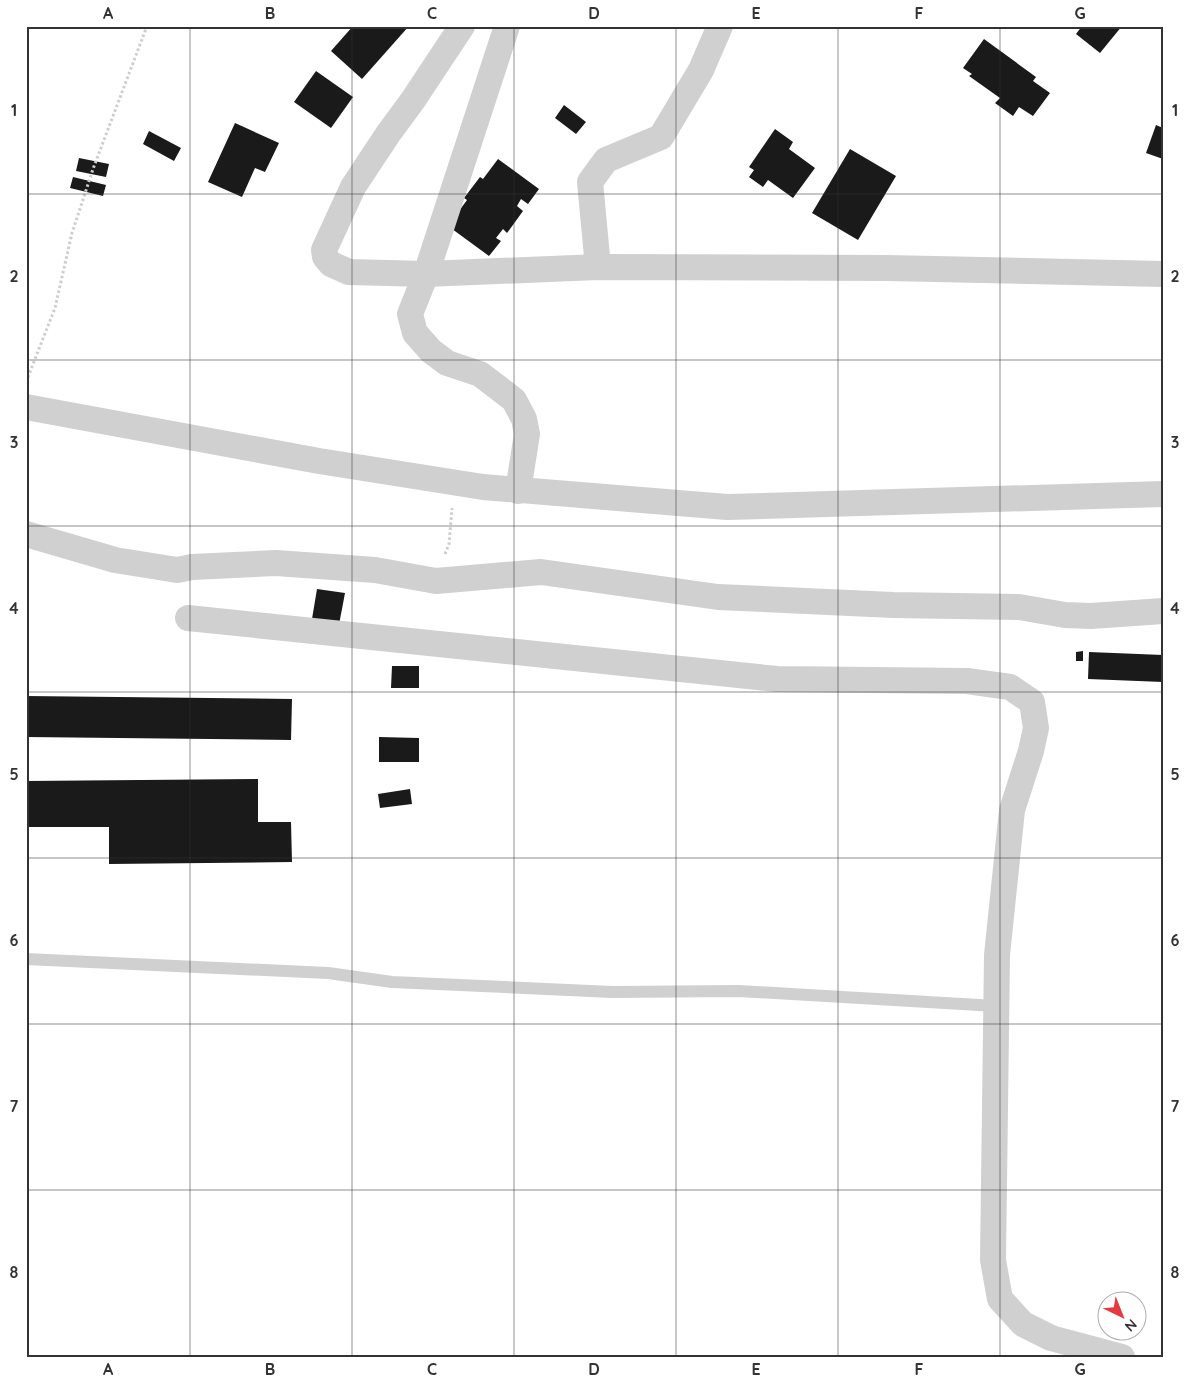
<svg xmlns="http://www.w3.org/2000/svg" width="1189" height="1383" font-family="Quicksand,sans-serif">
<rect width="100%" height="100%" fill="#fff"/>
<g fill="#1a1a1a">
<polygon points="353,26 409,26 362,79 331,51"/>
<polygon points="1082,26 1122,26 1100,53 1076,34"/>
<polygon points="984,39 1036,77 1033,81 1050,93 1033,116 1019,107 1013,116 995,103 1000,98 969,76 972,74 963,68"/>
<polygon points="316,71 353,97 331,128 294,102"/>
<polygon points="564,105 586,122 576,134 555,118"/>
<polygon points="235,123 279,143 265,172 255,168 242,197 208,182"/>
<polygon points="1156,125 1163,128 1163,159 1146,153"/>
<polygon points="775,129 793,142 789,149 815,168 793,198 768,180 763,187 749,177 754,170 749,167"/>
<polygon points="149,131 181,148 174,161 143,144"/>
<polygon points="850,149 896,176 858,240 812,213"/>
<polygon points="79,158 109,164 106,177 76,171"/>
<polygon points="498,159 539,189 528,204 521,199 517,206 523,211 507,233 503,229 496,238 501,241 489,256 448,226 467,200 464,198 480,177 483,179"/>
<polygon points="73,177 106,185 103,196 70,188"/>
<polygon points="317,589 345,593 338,630 311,625"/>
<polygon points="1083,651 1083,661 1076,661 1076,652"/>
<polygon points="1089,652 1163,655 1163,682 1088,679"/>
<polygon points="392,666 419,666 419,688 391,688"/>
<polygon points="26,696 292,699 291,740 26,737"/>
<polygon points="379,737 419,738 419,762 379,762"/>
<polygon points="258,779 258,822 291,822 292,862 109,864 109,827 26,827 26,781"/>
<polygon points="410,789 412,804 380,808 378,794"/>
</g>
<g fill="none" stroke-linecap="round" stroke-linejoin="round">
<g stroke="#cdcdcd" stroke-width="3" stroke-dasharray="2.5 2.5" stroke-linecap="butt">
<polyline points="26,382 55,308 72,233 93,169 147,26"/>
<polyline points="445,554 449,544 452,508"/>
</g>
<polyline stroke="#d0d0d0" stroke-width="12" points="26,959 328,973 392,982 612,992 739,991 996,1006"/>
<g stroke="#d0d0d0" stroke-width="26">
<polyline points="462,26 413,100 388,134 353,187 324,250 325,257 331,264 349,272 426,274 598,267 887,268 1163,274"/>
<polyline points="507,26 426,274 410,314 415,333 431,351 447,363 480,374 514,400 524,419 527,434 518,491"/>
<polyline points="598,267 590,182 606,160 661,137 701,70 720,26"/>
<polyline points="26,407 319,461 483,487 727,507 1163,494"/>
<polyline points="26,534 115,560 177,570 192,567 276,563 375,570 436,581 541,572 718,597 893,605 1019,607 1065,615 1091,616 1163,611"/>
<polyline points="188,618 777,679 967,681 1010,687 1032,702 1036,728 1031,751 1012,810 997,955 993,1260 1000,1299 1023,1324 1051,1338 1122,1357"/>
</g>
</g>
<path fill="none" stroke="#333" stroke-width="1" stroke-opacity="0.55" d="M190,26v1331M352,26v1331M514,26v1331M676,26v1331M838,26v1331M1000,26v1331M26,194h1137M26,360h1137M26,526h1137M26,692h1137M26,858h1137M26,1024h1137M26,1190h1137"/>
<rect width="1189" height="1383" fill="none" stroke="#ffffff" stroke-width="55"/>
<g transform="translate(1122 1316) rotate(137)"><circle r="24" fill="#ffffff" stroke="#adadad"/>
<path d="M0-4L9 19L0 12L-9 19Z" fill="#e63946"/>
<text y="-8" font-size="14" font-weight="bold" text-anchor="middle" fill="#333333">N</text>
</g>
<rect x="28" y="28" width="1134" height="1328" fill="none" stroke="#333" stroke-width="2"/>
<g font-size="16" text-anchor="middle" font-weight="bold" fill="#333">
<text x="108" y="19">A</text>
<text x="270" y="19">B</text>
<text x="432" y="19">C</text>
<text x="594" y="19">D</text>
<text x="756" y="19">E</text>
<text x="919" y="19">F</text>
<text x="1080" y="19">G</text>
<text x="14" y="116">1</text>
<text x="1175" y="116">1</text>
<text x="14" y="282">2</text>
<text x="1175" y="282">2</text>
<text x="14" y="448">3</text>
<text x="1175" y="448">3</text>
<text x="14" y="614">4</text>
<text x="1175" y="614">4</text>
<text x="14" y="780">5</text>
<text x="1175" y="780">5</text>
<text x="14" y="946">6</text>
<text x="1175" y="946">6</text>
<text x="14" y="1112">7</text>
<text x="1175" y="1112">7</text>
<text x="14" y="1278">8</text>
<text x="1175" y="1278">8</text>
<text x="108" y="1375">A</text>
<text x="270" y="1375">B</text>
<text x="432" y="1375">C</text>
<text x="594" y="1375">D</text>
<text x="756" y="1375">E</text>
<text x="919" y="1375">F</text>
<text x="1080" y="1375">G</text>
</g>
</svg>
